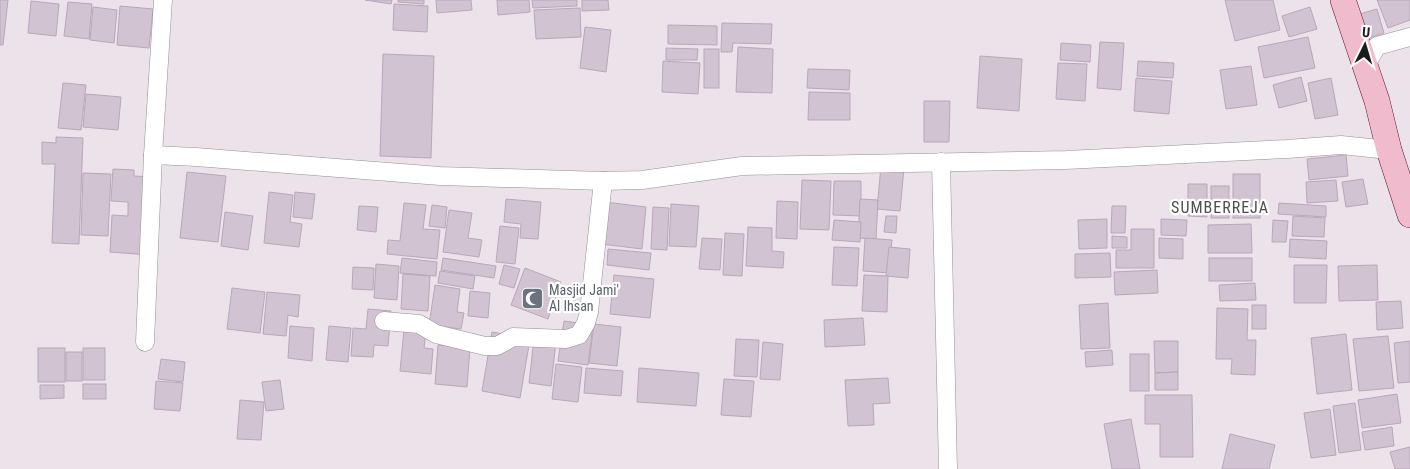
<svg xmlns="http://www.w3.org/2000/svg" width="1410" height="469" font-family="'Roboto Condensed',sans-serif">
<rect width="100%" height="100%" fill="#ece2e9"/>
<g fill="#d1c3d1" stroke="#bba6bb">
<polygon points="0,0 8,0 3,45 0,45"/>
<polygon points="365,0 392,0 391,4"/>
<polygon points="398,0 424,0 424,4 398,2"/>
<polygon points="436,0 471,0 472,10 437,13"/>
<polygon points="497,0 529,0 530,12 498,15"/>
<polygon points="532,0 577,0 577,6 533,8"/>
<polygon points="582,0 608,0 609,10 582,11"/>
<polygon points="1225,0 1273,0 1280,30 1235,41"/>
<polygon points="1377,0 1410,0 1410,20 1388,28"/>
<polygon points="31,1 59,4 56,36 28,33"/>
<polygon points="68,2 92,4 89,39 64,36"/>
<polygon points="394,4 428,6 427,32 393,30"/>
<polygon points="120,6 153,9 149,48 117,45"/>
<polygon points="93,7 117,10 114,43 90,40"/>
<polygon points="1310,7 1317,29 1289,37 1282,16"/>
<polygon points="580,8 581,37 536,39 534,10"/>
<polygon points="1377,9 1384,33 1363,40 1356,15"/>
<polygon points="722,23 772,24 771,44 733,43 732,52 721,52"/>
<polygon points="668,25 717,26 717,45 668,44"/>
<polygon points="585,27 611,30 606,72 580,68"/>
<polygon points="1308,37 1315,68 1264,78 1258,47"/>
<polygon points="1100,42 1124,43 1121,90 1097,88"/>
<polygon points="1061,43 1091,45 1090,62 1060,60"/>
<polygon points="738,47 773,49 772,93 736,92"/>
<polygon points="666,48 698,49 697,60 666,60"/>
<rect x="704" y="49" width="15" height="39"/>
<polygon points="383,54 434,56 431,158 380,156"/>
<polygon points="980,56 1022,59 1019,111 977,108"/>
<polygon points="663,61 700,63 698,94 662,92"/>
<polygon points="1138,61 1174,63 1173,78 1137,76"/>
<polygon points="1058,63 1087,64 1085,101 1056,99"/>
<polygon points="1251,66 1257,105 1226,109 1220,70"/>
<polygon points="808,69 850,70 849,90 807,88"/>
<polygon points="1301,77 1307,101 1279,108 1273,85"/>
<polygon points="1136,78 1172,81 1169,114 1134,111"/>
<polygon points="1331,78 1338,115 1315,119 1308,83"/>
<polygon points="63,83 86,85 81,130 58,128"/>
<polygon points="809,92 850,93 850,120 808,120"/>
<polygon points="86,94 121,97 118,130 83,127"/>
<polygon points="924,101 950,101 949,142 924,142"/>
<polygon points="56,137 83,138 79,244 52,243 55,164 42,164 42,142 56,143"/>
<polygon points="1346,155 1348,176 1309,180 1307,159"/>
<polygon points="881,166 904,168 900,211 877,209"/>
<polygon points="113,169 134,170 134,176 154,177 149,255 110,252 112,215 128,216 128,202 111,201"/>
<polygon points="187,172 226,176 218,242 180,238"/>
<polygon points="83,173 111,174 108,236 81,235"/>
<rect x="1233" y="174" width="27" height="44"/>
<polygon points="1363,179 1368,204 1346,207 1342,182"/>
<polygon points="802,180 831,181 829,230 800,229"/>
<polygon points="1336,180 1338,201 1307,203 1306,182"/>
<polygon points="834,181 861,181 861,216 833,215"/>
<polygon points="1188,184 1207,184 1207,217 1188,216"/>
<rect x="1211" y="186" width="18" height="32"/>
<polygon points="269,192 293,195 290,222 302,224 299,247 264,243"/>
<polygon points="295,192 315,194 312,219 293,217"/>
<polygon points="506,199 541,202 538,239 520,238 521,224 504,222"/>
<polygon points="860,199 878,200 876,239 858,238"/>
<polygon points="777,201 798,202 797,239 776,238"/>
<polygon points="605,202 646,207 642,249 601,244"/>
<polygon points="404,203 426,205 423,229 440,230 437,259 387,254 388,240 400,241"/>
<polygon points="1279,203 1326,206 1326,217 1278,214"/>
<polygon points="671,204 699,206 696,247 669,246"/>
<polygon points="432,205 447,207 445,228 429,226"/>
<polygon points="359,206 378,207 376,232 357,230"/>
<polygon points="1112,206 1126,206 1125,233 1111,233"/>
<polygon points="653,207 669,208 667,250 651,249"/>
<polygon points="449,210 472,213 468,238 482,240 479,257 443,252"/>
<polygon points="225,212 253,216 248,250 221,246"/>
<polygon points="886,216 897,216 896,233 884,232"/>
<polygon points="1293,216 1325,218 1324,237 1292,236"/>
<polygon points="1107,219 1107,248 1079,249 1078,220"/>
<polygon points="1161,219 1187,220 1186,236 1161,235"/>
<polygon points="834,220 861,222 860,242 832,240"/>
<polygon points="1273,220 1288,221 1286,242 1272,242"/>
<polygon points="1251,224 1252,253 1208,253 1208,225"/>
<polygon points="500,226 519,228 515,264 496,262"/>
<polygon points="748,227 772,228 772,251 784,252 783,268 746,266"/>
<polygon points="1131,229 1154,229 1154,268 1116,268 1116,250 1131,250"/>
<polygon points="725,233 744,234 742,276 723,275"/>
<polygon points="1112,236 1127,237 1127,248 1112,248"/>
<polygon points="702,238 722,239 720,270 699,269"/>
<polygon points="865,238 892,240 889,273 863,271"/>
<polygon points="1159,238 1183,239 1183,259 1159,258"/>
<polygon points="1290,239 1327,241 1326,259 1289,257"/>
<polygon points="834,247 859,248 857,286 832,285"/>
<polygon points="889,247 910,249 908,278 886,276"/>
<polygon points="608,249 651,253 649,270 607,265"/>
<polygon points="1110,253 1111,277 1075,278 1075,254"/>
<polygon points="402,258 437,262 436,276 400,273"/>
<polygon points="443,258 496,266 494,278 441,270"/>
<rect x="1209" y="258" width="43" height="23"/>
<polygon points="376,264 399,266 397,300 374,298"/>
<polygon points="504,265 520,269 514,288 499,284"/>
<polygon points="1294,265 1327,265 1326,303 1294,303"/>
<polygon points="1377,265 1378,300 1339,301 1338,266"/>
<polygon points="353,267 374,268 373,290 352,289"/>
<polygon points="525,268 561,282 548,319 511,305"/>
<polygon points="1157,270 1158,293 1115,295 1114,272"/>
<polygon points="440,271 475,276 473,289 438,283"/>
<polygon points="403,274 430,276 428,311 401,309"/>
<polygon points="614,275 654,279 650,318 610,314"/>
<polygon points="864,275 888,276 887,312 862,311"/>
<polygon points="1255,283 1256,300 1220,301 1219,285"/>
<polygon points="435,285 460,289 457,312 464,313 461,329 429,325"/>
<polygon points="232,288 265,292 260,333 227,329"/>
<polygon points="470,291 490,293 488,318 468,316"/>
<polygon points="267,292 300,295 298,317 288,315 286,336 263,334"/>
<polygon points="1401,301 1403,328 1377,330 1376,302"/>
<polygon points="1108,303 1110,348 1081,349 1079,305"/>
<rect x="1252" y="305" width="14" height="24"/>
<polygon points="1217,308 1248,309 1247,340 1256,340 1255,375 1231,374 1232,359 1216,359"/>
<polygon points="368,309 391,311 388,346 374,345 373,357 351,356 353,328 366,329"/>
<polygon points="863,318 865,345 825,347 824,320"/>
<polygon points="564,321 593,325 588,365 558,361"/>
<polygon points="594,324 621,327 617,366 589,363"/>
<polygon points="290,326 314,328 312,361 288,358"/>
<polygon points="329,326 351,328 348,362 326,360"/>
<polygon points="404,330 426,332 424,348 433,349 431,374 400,371"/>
<polygon points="492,332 530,339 520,398 482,391"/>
<polygon points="1346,334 1352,390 1317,394 1311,338"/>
<polygon points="1388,336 1394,388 1359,391 1353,339"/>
<polygon points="534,338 556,341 551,386 529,383"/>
<polygon points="736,339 759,340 757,377 734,376"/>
<polygon points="1154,341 1178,341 1178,372 1155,373"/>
<polygon points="1410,341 1410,382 1398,383 1394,343"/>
<polygon points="763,342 783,344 780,380 760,379"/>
<polygon points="438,345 470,348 467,387 435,384"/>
<rect x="38" y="348" width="27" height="34"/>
<rect x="83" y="348" width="22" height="32"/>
<polygon points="1112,350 1113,365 1086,367 1085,352"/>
<rect x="66" y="352" width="16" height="29"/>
<rect x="1130" y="354" width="19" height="37"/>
<polygon points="161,359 185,362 183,382 158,379"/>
<polygon points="556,364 582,367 578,402 552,399"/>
<polygon points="586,368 623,371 621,396 584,393"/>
<polygon points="639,368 699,373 696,406 637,402"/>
<polygon points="1178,372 1178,390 1155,390 1155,373"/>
<polygon points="888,378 890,403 873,404 874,425 848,426 845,380"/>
<polygon points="724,379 754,381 751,417 721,415"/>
<polygon points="280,380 284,409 266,411 262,382"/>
<polygon points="156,381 183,383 180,411 154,409"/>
<rect x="83" y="384" width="23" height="15"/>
<polygon points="40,385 64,385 64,398 40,399"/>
<polygon points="1397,394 1401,423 1362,428 1358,400"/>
<polygon points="1145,395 1192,395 1193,457 1160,457 1160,424 1145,424"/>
<polygon points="240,400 264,402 261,440 237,439"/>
<polygon points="1355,403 1361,450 1339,453 1333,406"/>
<polygon points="1330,409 1336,455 1311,458 1304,413"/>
<polygon points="1131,419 1140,469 1112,469 1104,424"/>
<polygon points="1392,427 1394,446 1365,450 1362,432"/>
<polygon points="1230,434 1275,445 1269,469 1222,469"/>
<polygon points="1410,447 1410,469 1395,469 1390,452"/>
</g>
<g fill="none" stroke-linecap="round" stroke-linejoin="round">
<defs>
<g id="minor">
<polyline points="163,0 153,155 196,157 440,176 603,181 642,180 742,166 1066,160 1287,149 1341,145 1389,150"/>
<polyline points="1366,65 1377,46 1410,37"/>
<polyline points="941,162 948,469"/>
<polyline points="384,321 419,324 436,334 485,346 497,346 513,337 566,339 579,335 586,323 589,312 603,181"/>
<polyline points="145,342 153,155"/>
</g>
<polyline id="secondary" points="1343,0 1377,101 1389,150 1410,215"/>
</defs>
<use href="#minor" stroke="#929292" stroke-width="19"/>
<use href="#secondary" stroke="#64112a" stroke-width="26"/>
<use href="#minor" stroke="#fff" stroke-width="18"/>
<use href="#secondary" stroke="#f1bbce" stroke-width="25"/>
</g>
<defs>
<symbol id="mosque-square" viewBox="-11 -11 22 22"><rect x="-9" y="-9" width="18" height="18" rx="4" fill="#6b7280" stroke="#fff"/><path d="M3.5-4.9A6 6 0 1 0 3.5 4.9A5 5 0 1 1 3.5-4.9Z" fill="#fff"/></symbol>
</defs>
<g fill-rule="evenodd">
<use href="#mosque-square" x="520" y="286" width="25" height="25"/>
</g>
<g text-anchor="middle" stroke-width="4.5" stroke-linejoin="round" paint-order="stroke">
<g font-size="14" fill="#5b616d" stroke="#fff" text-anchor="start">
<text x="549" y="295">Masjid Jami'<tspan x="549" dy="16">Al Ihsan</tspan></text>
</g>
<g font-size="16" letter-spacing="1" fill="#4e4e4e" stroke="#fff">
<text x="1220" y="213">SUMBERREJA</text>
</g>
</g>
<g transform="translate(1365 45) rotate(5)" stroke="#ffffff" stroke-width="4" paint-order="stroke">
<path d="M0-4L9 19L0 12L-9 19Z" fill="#1b1b1b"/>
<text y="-8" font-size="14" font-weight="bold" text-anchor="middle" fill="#1b1b1b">U</text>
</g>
</svg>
